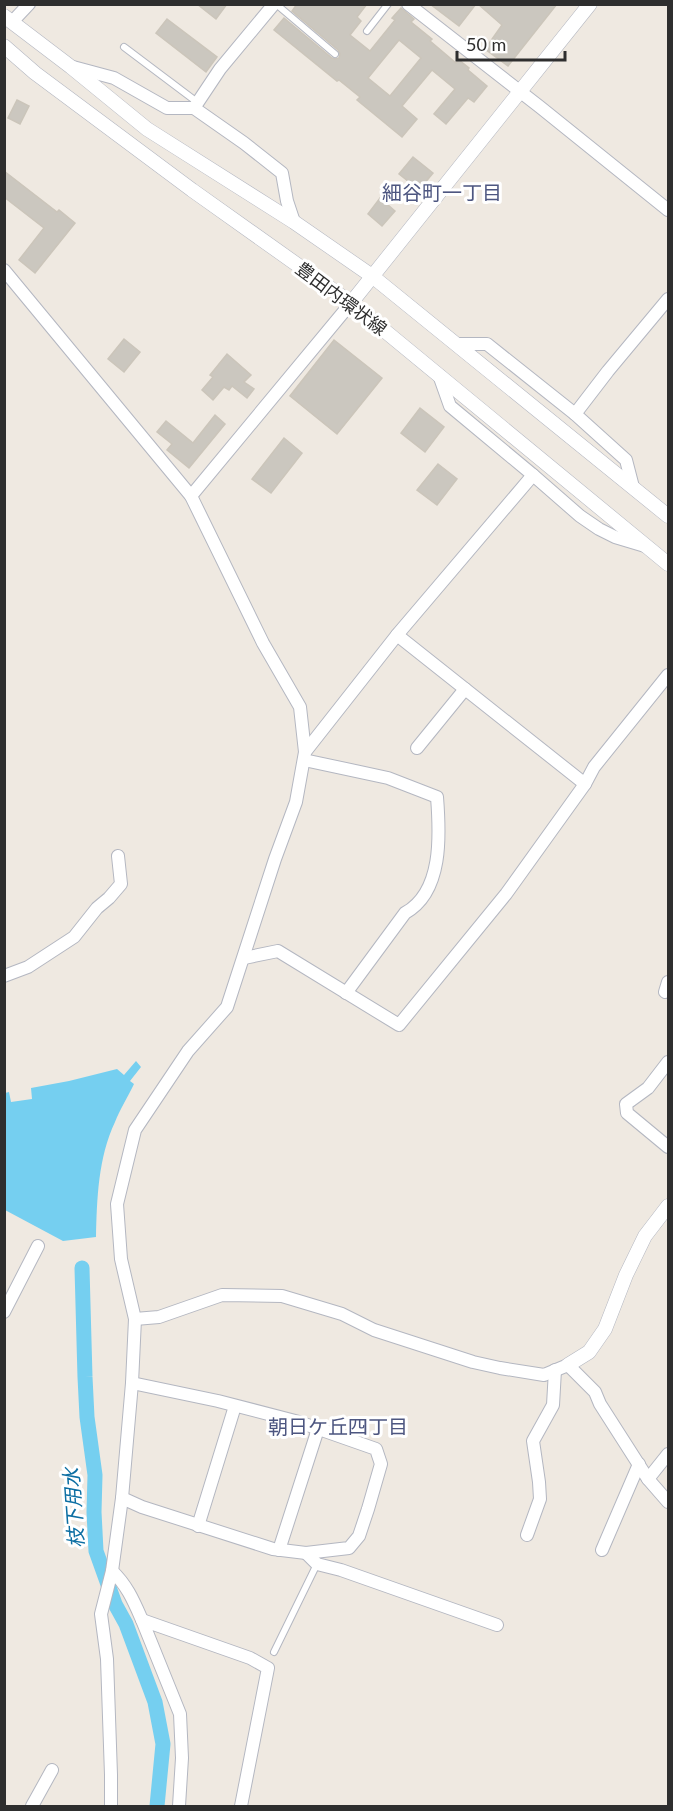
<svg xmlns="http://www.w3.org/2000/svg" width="673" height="1811" font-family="Lato,'Noto Sans JP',sans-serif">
<rect width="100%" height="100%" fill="#efe9e1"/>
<path fill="#75cff0" d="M136,1061l5,6 -11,14 4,3c-6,13 -14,25 -19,38 -17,36 -18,77 -19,115l-33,4 -58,-31v-117l4,-1 2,10 21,-3 -1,-11 38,-7 48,-12 7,6z"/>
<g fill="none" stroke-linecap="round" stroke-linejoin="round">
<polyline stroke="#75cff0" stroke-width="15" points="82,1268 85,1377 87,1417 95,1475 94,1512 96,1551 115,1604 126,1624 155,1702 163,1744 157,1806"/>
</g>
<g fill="#cbc7bf" stroke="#cbc5ba" stroke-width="1.5" fill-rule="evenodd">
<polygon points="197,4 227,4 216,19"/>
<path d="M297,4h70l-10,13 4,4 -11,14 20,16 25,-31 -3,-2 9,-10 13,11 -3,3 21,17 -2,2 26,22 3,-3 10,8 -1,2 19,16 -13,16 -6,-4 -22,26 -12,-10 21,-25 -23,-19 -30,36 15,13 -15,18 -45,-37 3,-3 -21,-17 -2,1 -63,-51 10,-12 48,40 3,1 4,-1 1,-4 -2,-4 -46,-39zM399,40l22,18 -31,38 -22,-18z"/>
<polygon points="430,4 476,4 459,26"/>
<polygon points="478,4 557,4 508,66 485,49 502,25"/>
<polygon points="167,19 217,57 206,72 156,33"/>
<polygon points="17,100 29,106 20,124 8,118"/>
<polygon points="413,157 433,173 419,190 399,174"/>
<polygon points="4,171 57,212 59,210 75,223 35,273 19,260 44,228 4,197"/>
<polygon points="380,198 395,211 382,226 368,214"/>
<polygon points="124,339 140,352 124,372 108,359"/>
<polygon points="334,340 382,378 337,434 290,396"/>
<polygon points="227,354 251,375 244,382 254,389 247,398 232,386 229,390 224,387 213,400 202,390 213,377 210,375"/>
<polygon points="420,408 444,427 425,452 401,433"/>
<polygon points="215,415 225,424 189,468 167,450 172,444 157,432 166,421 193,443"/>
<polygon points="284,438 302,453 271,493 252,479"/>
<polygon points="438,464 457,479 437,505 417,490"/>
</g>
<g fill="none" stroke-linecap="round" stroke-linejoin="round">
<defs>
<g id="service">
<polyline points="276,4 335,54"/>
<polyline points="367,31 388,4"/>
<polyline points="124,47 197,102"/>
<polyline points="274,1652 317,1564"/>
</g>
<g id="minor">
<polyline points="408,4 540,107 668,210"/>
<polyline points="12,22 29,4"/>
<polyline points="73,67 114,78 167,108 194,108 244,143 282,173 287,201 294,222"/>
<polyline points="194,108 220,69 274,4"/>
<polyline points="4,270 191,496 263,643 300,707 305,752 296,802 275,859 227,1007 188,1051 135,1130 117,1204 121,1259 135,1319 132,1383 122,1498 112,1571 101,1614 107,1659 111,1775 111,1806"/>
<polyline points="457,344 487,344 575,414 626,460 633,487"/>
<polyline points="439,375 450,406 533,475 580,516 599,529 615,537 645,546"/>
<polyline points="575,414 608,371 668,299"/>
<polyline points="191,496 351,303"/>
<polyline points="397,635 585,784"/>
<polyline points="417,748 465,689"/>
<polyline points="305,752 397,635 533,475"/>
<path d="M304,760l84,18 49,19c3,38 6,95 -32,116l-59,80"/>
<polyline points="244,958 278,951 399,1025 506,894 585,784 594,767 668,675"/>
<polyline points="4,976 28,967 74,937 97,908 109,898 121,884 118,856"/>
<polyline points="665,992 668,982"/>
<polyline points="668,1062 648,1088 626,1104 627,1113 668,1147"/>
<polyline points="4,1312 38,1246"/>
<polyline points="135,1319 159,1317 222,1295 282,1296 342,1314 374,1330 473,1362 500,1368 544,1375 568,1365 595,1392 600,1404 648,1479 668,1502"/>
<polyline points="648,1479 668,1454"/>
<polyline points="122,1498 142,1507 273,1549 306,1553 349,1548 359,1536 368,1509 381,1464 376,1449 299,1422 218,1401 132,1383"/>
<polyline points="198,1526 235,1406"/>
<polyline points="527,1535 540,1499 539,1482 533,1441 553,1405 555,1370"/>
<polyline points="279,1550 318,1429"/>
<polyline points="602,1550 639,1464"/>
<polyline points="306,1553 317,1564 341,1570 497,1625"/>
<path d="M112,1571c15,14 22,31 30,49"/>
<polyline points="32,1806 52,1770"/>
<polyline points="179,1806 182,1758 180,1714 142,1620 250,1658 268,1668 241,1806"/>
</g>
<g id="tertiary">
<polyline points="4,16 71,67 147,129 294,222 372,276 668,516"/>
<polyline points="4,46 35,73 192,190 351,303 668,564"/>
<polyline points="351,303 590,4"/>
<polyline points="568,1365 589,1352 605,1329 626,1275 645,1236 668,1206"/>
</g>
</defs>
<use href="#service" stroke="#b4b7c1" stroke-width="8"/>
<use href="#minor" stroke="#b4b7c1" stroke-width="14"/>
<use href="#tertiary" stroke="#b4b7c1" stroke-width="15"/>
<use href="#service" stroke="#fff" stroke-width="6"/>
<use href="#minor" stroke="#fff" stroke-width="12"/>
<use href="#tertiary" stroke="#fff" stroke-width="14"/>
</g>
<g text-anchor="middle" stroke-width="6" stroke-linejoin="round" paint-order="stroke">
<g font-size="18" fill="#2e2e2e" stroke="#fff">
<text transform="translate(341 299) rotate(37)" y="6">豊田内環状線</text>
</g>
<g font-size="20" fill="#4d5680" stroke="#fff">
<text x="442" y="200">細谷町一丁目</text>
<text x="338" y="1434">朝日ケ丘四丁目</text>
</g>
<g font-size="20" font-style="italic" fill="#0d6fa3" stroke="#fff">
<text transform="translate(74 1508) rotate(-94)" y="7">枝下用水</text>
</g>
</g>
<rect width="673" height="1811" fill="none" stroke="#2e2e2e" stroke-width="12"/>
<path d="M457 51v9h108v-9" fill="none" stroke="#2e2e2e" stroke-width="3"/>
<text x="466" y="51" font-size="18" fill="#2e2e2e" stroke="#ffffff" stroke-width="4.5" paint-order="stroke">50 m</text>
</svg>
